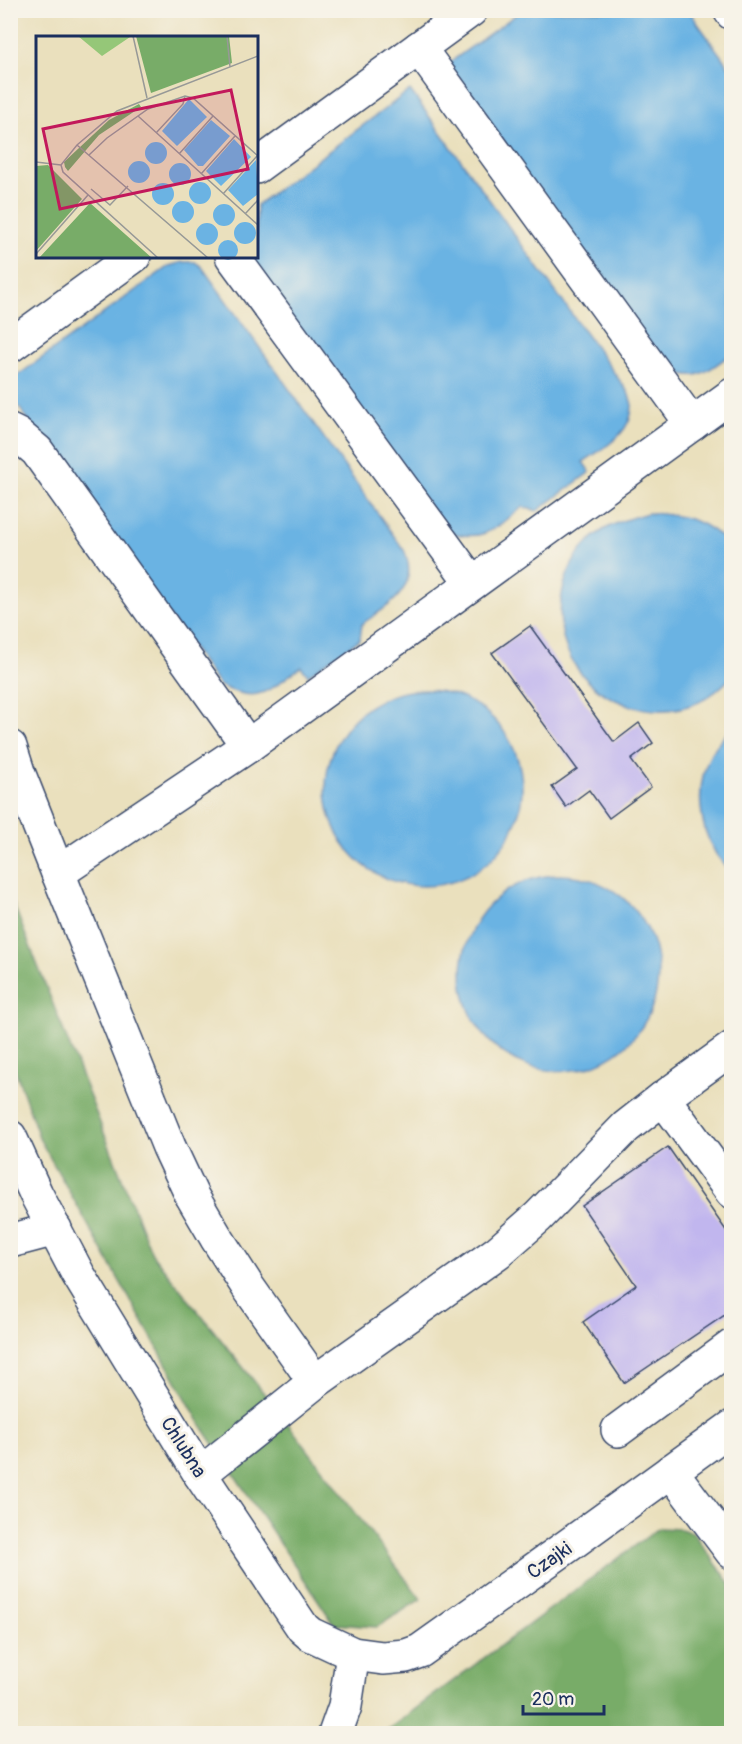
<svg xmlns="http://www.w3.org/2000/svg" width="742" height="1744" font-family="Pangolin,sans-serif">
<rect width="100%" height="100%" fill="#f7f3e8"/>
<filter id="ink" filterUnits="userSpaceOnUse"><feTurbulence type="fractalNoise" baseFrequency=".0167" numOctaves="2"/><feDisplacementMap in="SourceGraphic" scale="12" xChannelSelector="R" yChannelSelector="G"/><feConvolveMatrix kernelMatrix="1 2 1 2 8 2 1 2 1" color-interpolation-filters="sRGB"/></filter>
<filter id="wash" filterUnits="userSpaceOnUse"><feTurbulence type="fractalNoise" baseFrequency=".008" numOctaves="4" result="noise"/><feDisplacementMap in="SourceGraphic" scale="24" xChannelSelector="R" yChannelSelector="G"/><feGaussianBlur stdDeviation="1.35" result="paint"/><feColorMatrix in="noise" values="0 0 0 0 0 0 0 0 0 0 0 0 0 0 0 0 0 1.4 0 .05"/><feComposite in="paint" operator="in"/></filter>
<g filter="url(#wash)">
<rect width="100%" height="100%" fill="#eae0bd"/>
<g fill="#78ac68" stroke="#4a6e63" stroke-width="1.5">
<polygon points="11,898 152,1254 279,1412 421,1599 377,1627 334,1624 201,1425 40,1140 11,1058"/>
<polygon points="659,1528 681,1529 693,1533 731,1584 731,1733 383,1733"/>
</g>
<g fill="#6bb3e3" stroke="#4371a0" stroke-width="1.5">
<path d="M521,11h168l42,59v284c-29,21 -36,30 -70,11l-216,-299z"/>
<path d="M410,90l218,302c1,4 4,10 4,14 0,28 -29,42 -49,56l7,10 -53,39 -14,-4c-28,21 -38,36 -75,25l-203,-275 11,-1 1,-51z"/>
<path d="M183,262h12l7,5 202,283c17,39 -15,55 -42,74l-2,15 -52,36 -7,-8c-33,23 -41,39 -82,18l-208,-289 -1,-15 159,-115z"/>
<path d="M648,513c36,2 58,6 83,34v130c-9,10 -20,19 -32,25 -43,19 -96,3 -123,-35 -29,-43 -17,-111 29,-138 14,-8 28,-12 43,-16z"/>
<circle cx="424" cy="788" r="98"/>
<path d="M731,728v144c-5,-6 -11,-12 -15,-18 -18,-29 -21,-69 -5,-100 5,-9 14,-18 20,-26z"/>
<circle cx="560" cy="973" r="98"/>
</g>
<g id="blocks">
<g fill="#c1b6ee">
<polygon points="530,626 614,742 639,723 653,743 631,760 651,787 609,818 589,790 566,807 552,787 577,769 492,653"/>
<polygon points="668,1147 732,1239 732,1310 624,1383 583,1322 636,1285 582,1206"/>
</g>
</g>
</g>
<g filter="url(#ink)">
<use href="#blocks" fill-opacity="0" stroke="#3a4a6c" stroke-width="1.5"/>
<g fill="none" stroke-linecap="round" stroke-linejoin="round">
<defs>
<g id="minor">
<polyline points="730,10 732,13"/>
<polyline points="419,48 692,424"/>
<polyline points="256,167 471,10"/>
<polyline points="232,256 472,583"/>
<polyline points="10,346 134,256"/>
<polyline points="10,431 18,435 37,451 248,746"/>
<polyline points="10,747 18,772 58,873 169,1147 192,1196 216,1237 248,1287 315,1382"/>
<polyline points="58,873 248,746 732,395"/>
<polyline points="663,1098 732,1192"/>
<polyline points="10,1137 36,1194 78,1274 200,1474 303,1628 310,1634 353,1654 383,1658 406,1656 420,1651 569,1545 732,1427"/>
<polyline points="10,1241 55,1229"/>
<polyline points="618,1430 732,1346"/>
<polyline points="671,1471 732,1552"/>
<polyline points="200,1474 315,1382 498,1252 538,1217 626,1127 663,1098 732,1048"/>
<polyline points="335,1734 345,1706 353,1654"/>
</g>
</defs>
<use href="#minor" stroke="#3a4a6c" stroke-width="36"/>
<polyline stroke="#3a4a6c" stroke-width="4" stroke-dasharray="4.5 4.5" stroke-linecap="butt" points="732,1479 732,1496"/>
<use href="#minor" stroke="#fff" stroke-width="33"/>
</g>
</g>
<g text-anchor="middle" stroke-width="6" stroke-linejoin="round" paint-order="stroke">
<g font-size="20" fill="#1b2f5e" stroke="#f7f3e8">
<text transform="translate(184 1447) rotate(58)" y="7">Chlubna</text>
<text transform="translate(549 1560) rotate(-35)" y="7">Czajki</text>
</g>
</g>
<g transform="translate(36 36)">
<rect width="222" height="222" fill="#eae0bd"/>
<path d="M42,0h52v1l-28,19z" fill="#95c778"/>
<path d="M100,0h93l3,27 -81,30zM103,68l2,3 -42,28 -31,36 -3,-4 -1,-5 45,-42zM12,129l34,34 -46,52v-85zM54,167l62,55h-113z" fill="#78ac68"/>
<path d="M153,63l18,18 -30,29 -15,-15zM175,84l19,16 -27,30h-5l-14,-16zM198,103l17,18 -30,29 -15,-15zM109 117a11 11 0 1 1 22 0a11 11 0 1 1-22 0ZM220,124l2,34 -15,12 -15,-16zM92 136a11 11 0 1 1 22 0a11 11 0 1 1-22 0ZM133 138a11 11 0 1 1 22 0a11 11 0 1 1-22 0ZM153 157a11 11 0 1 1 22 0a11 11 0 1 1-22 0ZM116 158a11 11 0 1 1 22 0a11 11 0 1 1-22 0ZM136 176a11 11 0 1 1 22 0a11 11 0 1 1-22 0ZM177 179a11 11 0 1 1 22 0a11 11 0 1 1-22 0ZM198 197a11 11 0 1 1 22 0a11 11 0 1 1-22 0ZM160 198a11 11 0 1 1 22 0a11 11 0 1 1-22 0ZM182 214a10 10 0 1 1 20 0a10 10 0 1 1-20 0Z" fill="#6bb3e3"/>
<path fill="none" stroke="#979997" stroke-width="1.5" d="M97,0l14,62M191,0l3,31M102,80l120,109M120,97l27,-29 2,-8M41,109l131,113M143,118l34,-38M53,119l18,-17 41,-29 37,-13 8,2 65,58M0,126l25,3M25,129l16,-20 40,-34 141,-55M25,129l2,7 95,86M165,138l34,-38M55,153l19,16 18,-19M187,158l34,-38M209,178l13,-14M0,218l52,-59"/>
<path fill="#c2185b" fill-opacity="0.15" stroke="#c2185b" stroke-width="3" d="M195,54l17,79 -188,40 -17,-80z"/>
<rect width="222" height="222" fill="none" stroke="#1b2f5e" stroke-width="3"/>
</g>
<rect width="742" height="1744" fill="none" stroke="#f7f3e8" stroke-width="36"/>
<path d="M523 1705v9h81v-9" fill="none" stroke="#1b2f5e" stroke-width="3"/>
<text x="532" y="1705" font-size="18" fill="#1b2f5e" stroke="#f7f3e8" stroke-width="4.5" paint-order="stroke">20 m</text>
</svg>
